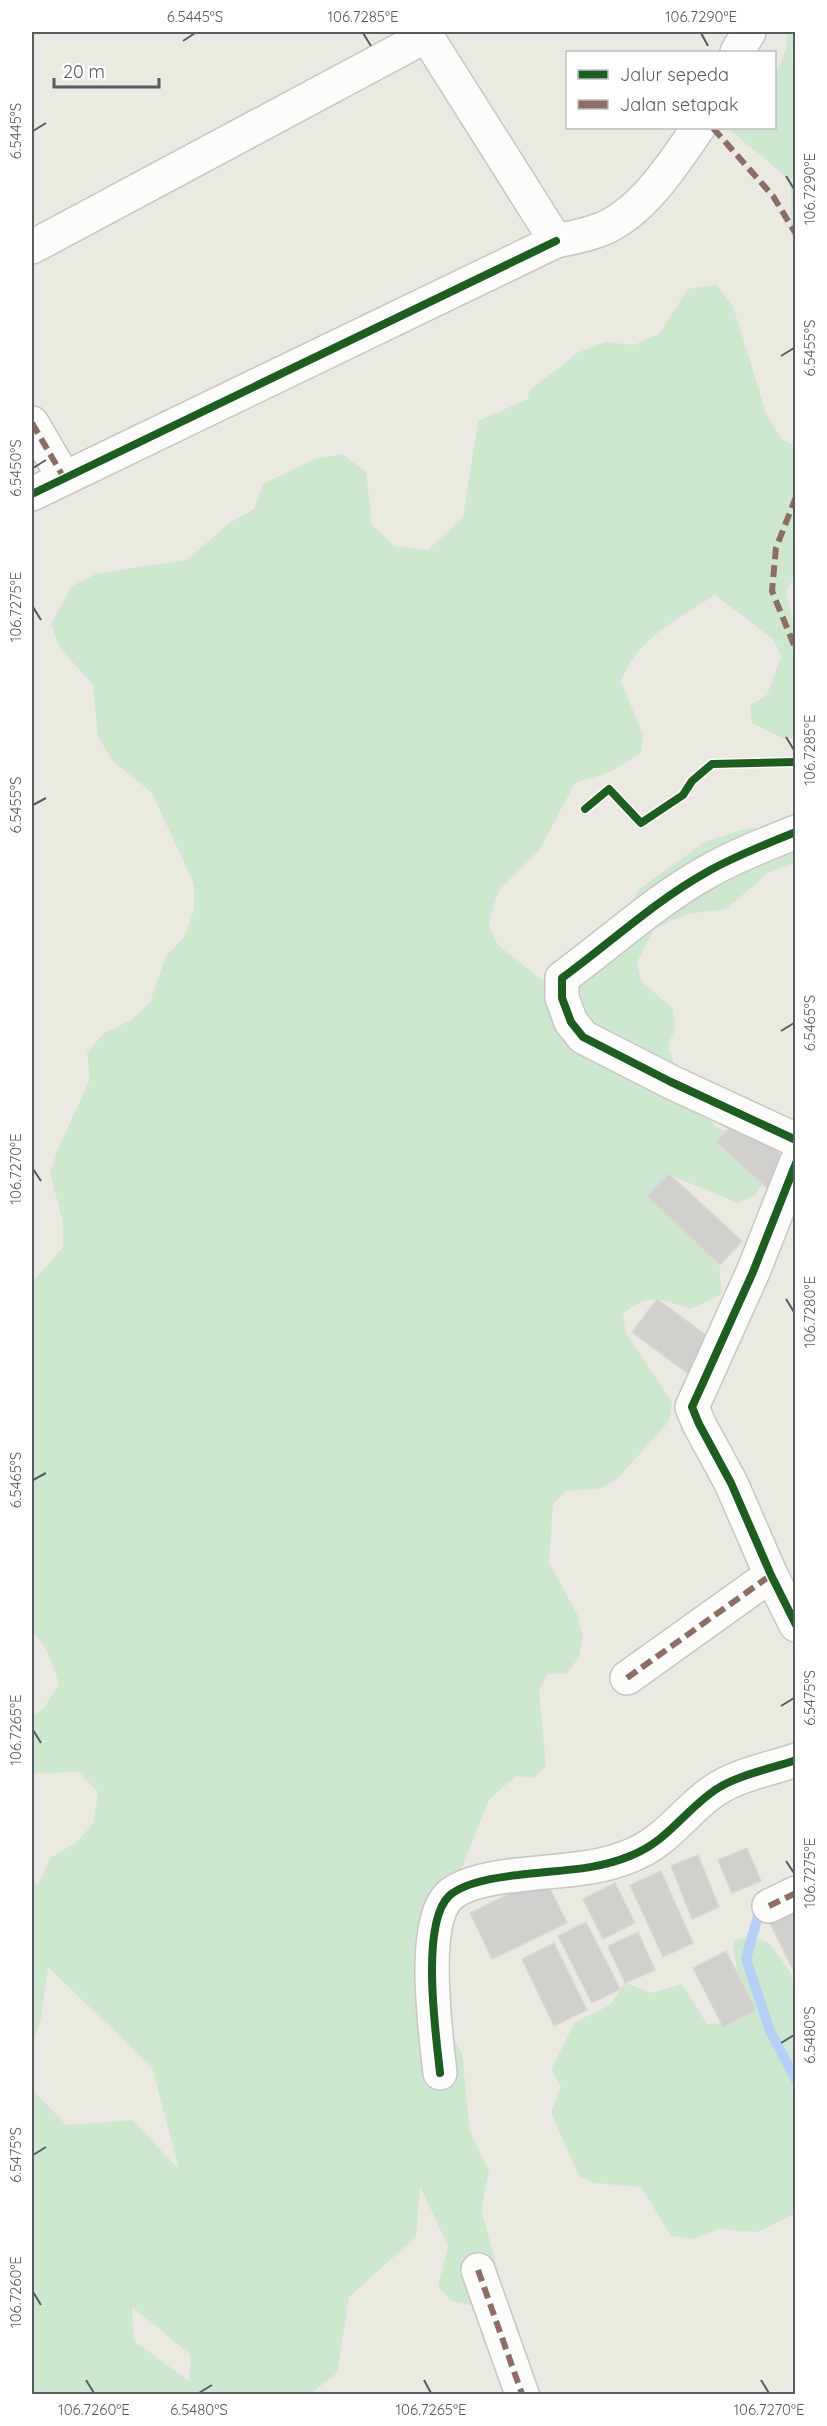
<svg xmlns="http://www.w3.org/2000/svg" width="827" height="2426" font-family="Quicksand,sans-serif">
<rect width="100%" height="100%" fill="#eae9e2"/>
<g fill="#cee8cf" fill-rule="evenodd">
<polygon points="787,32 796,32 795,243 791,233 791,181 731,131 731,128 774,128 775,76 786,50"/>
<path d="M716,285l17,21 33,107 15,26 14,7v129l-9,17 9,38v108l-11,1 -32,-16 -2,-18 17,-10 14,-38 -7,-17 -59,-45c-37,24 -78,43 -94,87l22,52 -2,19 -31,19 -35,11 -35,66 -40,40 -7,18 -4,20 9,18 44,35 20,-3 45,-33 31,-54 68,-49 43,-13 46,-1v36l-27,10 -42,36 -39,5 -33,15 -17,33 4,19 31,27 4,19 -8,18 6,19 31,24 9,38 37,17 15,37 -11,15 -17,8 -68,-28 -23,21 71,57 4,41 -31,15c-31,-9 -40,-17 -68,4l3,20 46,69 -3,19 -51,57 -16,10 -36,3 -13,13 -4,58 28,52 6,23 -4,20 -12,16 -19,1 -9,16 7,76 -12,12 -18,-2 -27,24 -57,143v58l30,52 8,79 19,39 -8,38 22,80 -12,13 -20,3 -20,-4 -13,-15 10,-40 -28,-60 -4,51 -67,60 -12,76 -27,21h-278v-305l34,36 66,-5 47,49 -27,-102 -104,-100 -7,52 -9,24v-164l6,6 12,-27 27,-16 17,-20 4,-30 -19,-20 -47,2v-58l11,-7 16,-25c-6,-18 -12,-40 -27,-52v-349l31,-36v-25l-13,-48 8,-25 32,-70 -3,-26 17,-20 26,-12 20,-19 16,-46 18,-19 10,-27v-26l-42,-91 -40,-33 -14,-23 -5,-52 -33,-37 -9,-24 21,-38 26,-13 89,-13 41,-36 26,-15 9,-25 52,-25 28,-5 23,18 6,53 22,21 34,4 35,-32 15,-97 50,-22 1,-8 48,-38 28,-11 29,3 25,-11 29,-45zM132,2307l59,48 -2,26 -55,-40z"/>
<polygon points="754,1935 771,1945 795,1979 796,2213 758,2232 719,2229 693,2239 671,2236 641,2187 595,2183 579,2176 551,2113 561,2086 551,2070 575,2022 610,2005 625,1983 652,1993 682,1984 707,2024 728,2023 746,2014 733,1949 735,1940"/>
</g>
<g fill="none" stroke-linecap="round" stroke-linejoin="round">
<polyline stroke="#b5d0f6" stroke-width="10" points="761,1905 746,1959 770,2031 796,2080"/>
</g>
<g fill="#d1d0cc" stroke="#dad8d2" stroke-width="1.5">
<polygon points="740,1116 791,1164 768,1189 716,1142"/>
<polygon points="669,1174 742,1241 720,1265 647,1196"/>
<polygon points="657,1299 718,1344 694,1378 632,1332"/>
<polygon points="747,1848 761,1881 732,1893 718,1860"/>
<polygon points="698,1855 719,1907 692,1919 671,1866"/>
<polygon points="661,1871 693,1943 663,1957 630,1885"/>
<polygon points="544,1877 567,1923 492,1959 470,1913"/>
<polygon points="615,1883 635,1923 603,1939 583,1899"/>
<polygon points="796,1911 796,1976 770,1923"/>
<polygon points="586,1922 620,1989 592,2003 558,1936"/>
<polygon points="638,1932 655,1970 625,1983 608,1946"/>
<polygon points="554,1943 587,2010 554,2026 522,1959"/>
<polygon points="726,1951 756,2010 723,2027 693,1968"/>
</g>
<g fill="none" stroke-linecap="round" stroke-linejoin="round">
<defs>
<g id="street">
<path d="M424,32l132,209c16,-3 31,-6 46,-12 41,-17 72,-66 96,-101"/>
<polyline points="737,52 749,32"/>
<polyline points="32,247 426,36"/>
<polyline points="32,423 64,478"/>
<polyline points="32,494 556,241"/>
<path d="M796,832c-30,12 -61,24 -89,40 -52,29 -97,71 -145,106v20l9,24 12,15 88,45 125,58"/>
<polyline points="796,1163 753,1272 692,1407 699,1424 731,1483 771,1575 796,1625"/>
<polyline points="627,1678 771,1575"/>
<polyline points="769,1906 796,1893"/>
<path d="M440,2073c-4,-38 -20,-149 9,-177 15,-14 50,-19 69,-21 38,-5 76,-4 112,-19 38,-15 53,-44 85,-66 22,-15 55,-21 81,-30"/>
<polyline points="478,2270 522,2394"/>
</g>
</defs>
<use href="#street" stroke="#c7c6c5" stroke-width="36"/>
<use href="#street" stroke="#fcfcfb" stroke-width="33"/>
<g stroke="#8d6e63" stroke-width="6" stroke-dasharray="12 6" stroke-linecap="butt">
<polyline points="713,128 773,196 796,234"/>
<polyline points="32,423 64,478"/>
<polyline points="796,497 776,548 772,591 796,650"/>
<polyline points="627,1678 771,1575"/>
<polyline points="769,1906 796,1893"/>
<polyline points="478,2270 522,2394"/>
</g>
<defs>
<g id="cycleway">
<polyline points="32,494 556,241"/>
<polyline points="585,809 609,789 641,823 683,795 692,781 712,764 796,762"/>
<path d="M796,832c-30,12 -61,24 -89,40 -52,29 -97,71 -145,106v20l9,24 12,15 88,45 125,58"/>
<polyline points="796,1163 753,1272 692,1407 699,1424 731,1483 771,1575 796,1625"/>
<path d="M440,2073c-4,-38 -20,-149 9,-177 15,-14 50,-19 69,-21 38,-5 76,-4 112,-19 38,-15 53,-44 85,-66 22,-15 55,-21 81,-30"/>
</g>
</defs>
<use href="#cycleway" stroke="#fff" stroke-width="11"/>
<use href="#cycleway" stroke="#1b5e20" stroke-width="8"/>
</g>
<path fill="none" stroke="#585b62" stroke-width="2" d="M363,33l8,13M701,33l7,13M183,41l12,-8M33,131l13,-8M786,176l8,13M781,356l13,-8M33,468l13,-8M33,607l8,13M786,737l8,13M33,805l13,-7M781,1031l13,-8M33,1169l8,12M786,1299l8,13M33,1480l13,-7M781,1706l13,-8M33,1730l8,13M786,1861l8,12M781,2043l13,-8M33,2155l13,-8M33,2292l8,13M86,2380l8,13M424,2380l7,13M761,2380l8,13M199,2393l13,-8"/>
<rect width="827" height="2426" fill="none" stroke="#ffffff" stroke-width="66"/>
<rect x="566" y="51" width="210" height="78" fill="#ffffff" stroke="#bcbdc0" stroke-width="1.5"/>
<rect x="578" y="70" width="30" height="9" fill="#1b5e20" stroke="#bcbdc0" stroke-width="1.5"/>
<text x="620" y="81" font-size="18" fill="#585b62">Jalur sepeda</text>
<rect x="578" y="100" width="30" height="9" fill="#8d6e63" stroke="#bcbdc0" stroke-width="1.5"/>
<text x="620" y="111" font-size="18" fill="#585b62">Jalan setapak</text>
<path d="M54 78v9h105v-9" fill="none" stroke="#585b62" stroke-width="3"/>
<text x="63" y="78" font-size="18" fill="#585b62" stroke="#ffffff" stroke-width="4.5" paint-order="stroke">20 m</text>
<rect x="33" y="33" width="761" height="2360" fill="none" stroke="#585b62" stroke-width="2"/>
<g font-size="15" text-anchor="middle" fill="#585b62">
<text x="195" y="22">6.5445°S</text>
<text x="363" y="22">106.7285°E</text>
<text x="701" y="22">106.7290°E</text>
<text transform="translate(16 131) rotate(-90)" y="5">6.5445°S</text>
<text transform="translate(810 189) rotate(-90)" y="5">106.7290°E</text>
<text transform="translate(810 348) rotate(-90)" y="5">6.5455°S</text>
<text transform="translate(16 468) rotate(-90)" y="5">6.5450°S</text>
<text transform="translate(16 607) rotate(-90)" y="5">106.7275°E</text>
<text transform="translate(810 750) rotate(-90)" y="5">106.7285°E</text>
<text transform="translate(16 805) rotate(-90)" y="5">6.5455°S</text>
<text transform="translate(810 1023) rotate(-90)" y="5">6.5465°S</text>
<text transform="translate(16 1169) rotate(-90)" y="5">106.7270°E</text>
<text transform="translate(810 1312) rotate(-90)" y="5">106.7280°E</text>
<text transform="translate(16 1480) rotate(-90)" y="5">6.5465°S</text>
<text transform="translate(810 1698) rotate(-90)" y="5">6.5475°S</text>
<text transform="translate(16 1730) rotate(-90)" y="5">106.7265°E</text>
<text transform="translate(810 1873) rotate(-90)" y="5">106.7275°E</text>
<text transform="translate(810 2035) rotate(-90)" y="5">6.5480°S</text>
<text transform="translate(16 2155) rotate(-90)" y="5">6.5475°S</text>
<text transform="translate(16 2292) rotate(-90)" y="5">106.7260°E</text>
<text x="94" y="2415">106.7260°E</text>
<text x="199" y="2415">6.5480°S</text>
<text x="431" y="2415">106.7265°E</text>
<text x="769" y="2415">106.7270°E</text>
</g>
</svg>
